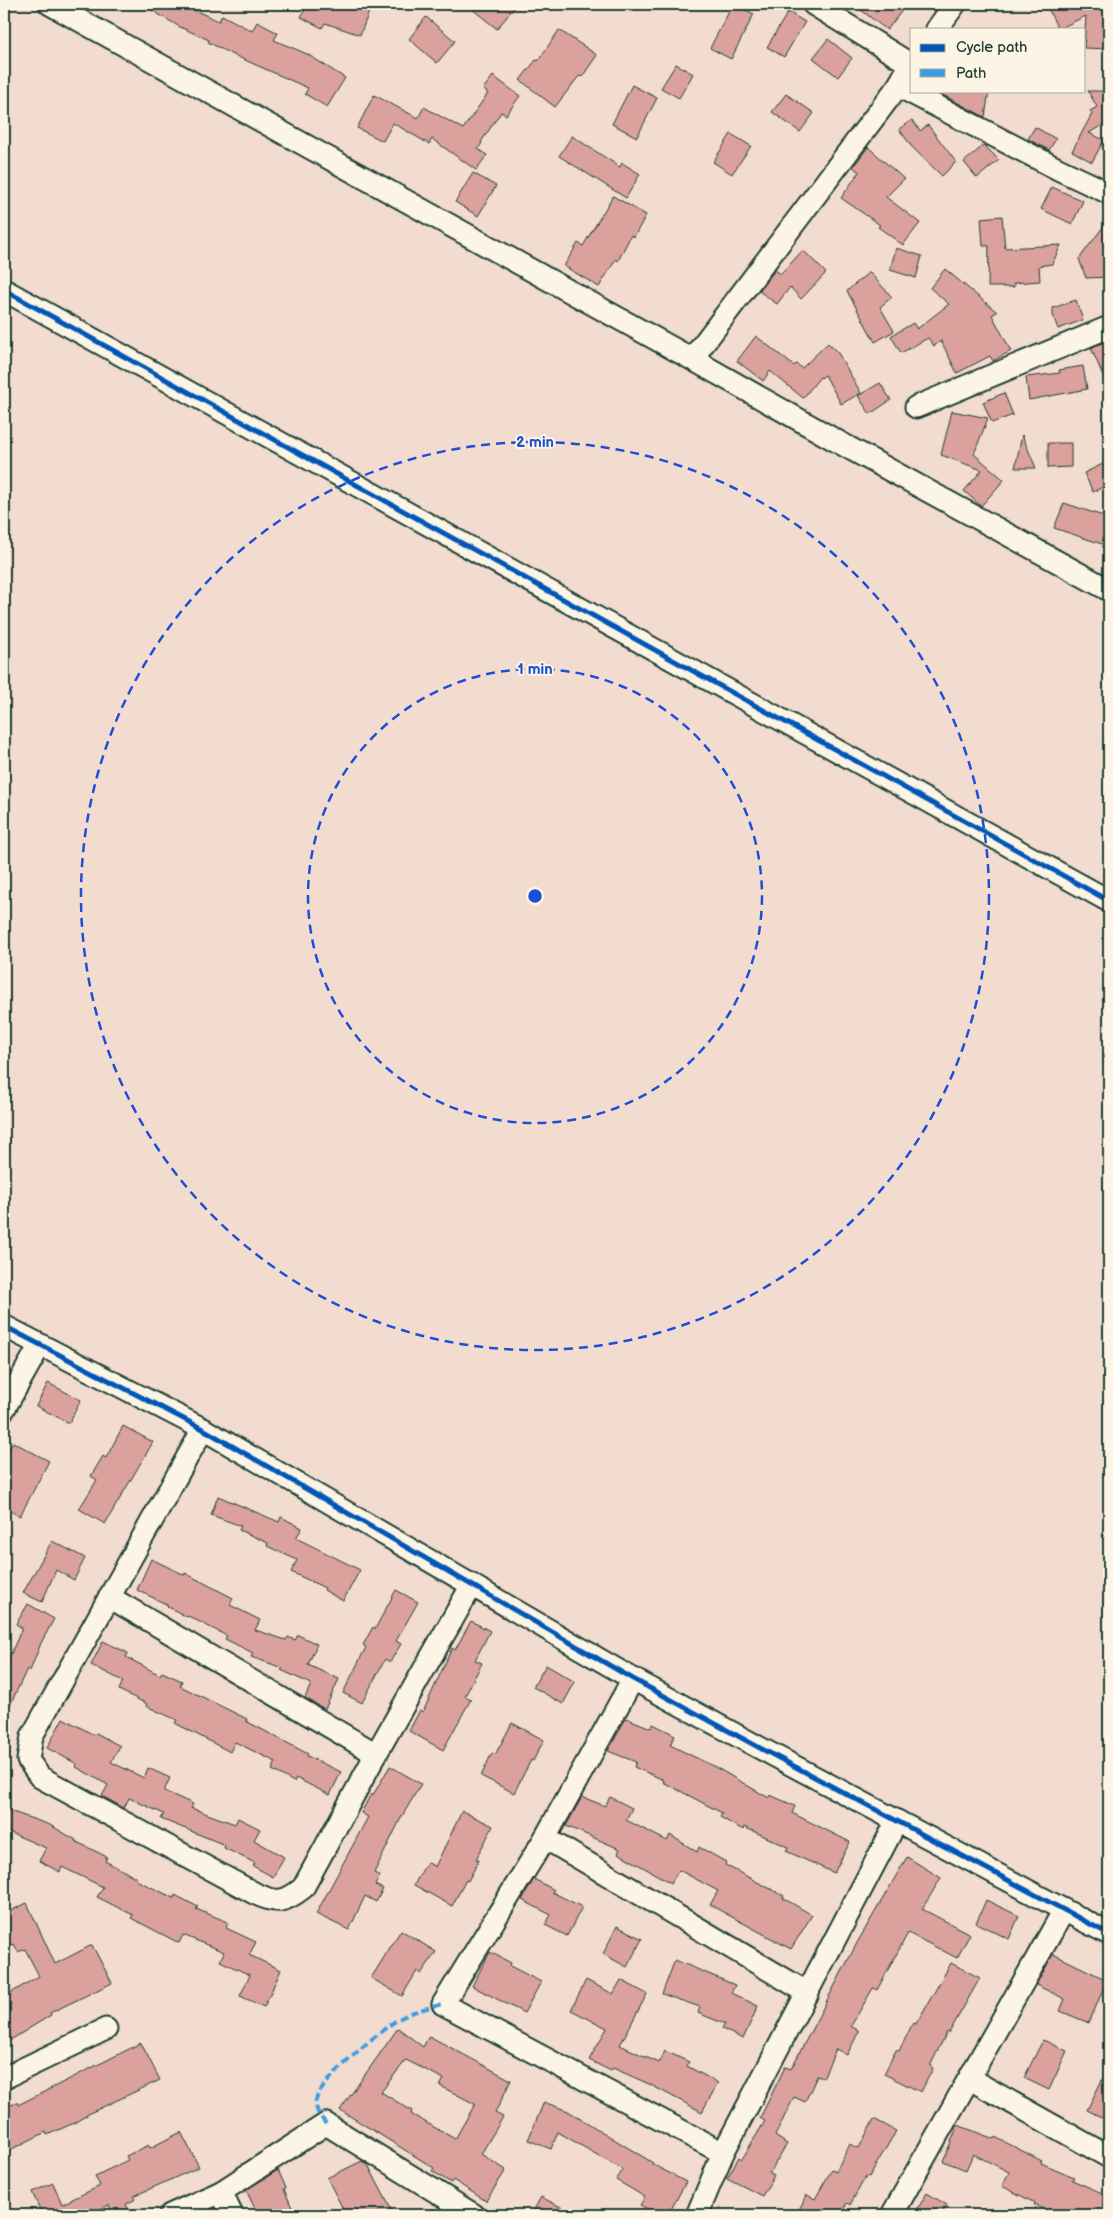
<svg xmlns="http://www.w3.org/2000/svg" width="1113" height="2219" font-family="'Balsamiq Sans',sans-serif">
<rect width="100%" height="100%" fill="#f2dccf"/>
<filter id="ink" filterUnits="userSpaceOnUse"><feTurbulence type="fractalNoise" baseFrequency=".02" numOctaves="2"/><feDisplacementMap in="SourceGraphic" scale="10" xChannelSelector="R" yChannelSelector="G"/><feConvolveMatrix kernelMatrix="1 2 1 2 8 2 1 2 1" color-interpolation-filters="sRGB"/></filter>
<g filter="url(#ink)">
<g fill="#dba19d" stroke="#1f3d34" fill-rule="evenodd">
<polygon points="141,4 180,4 219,21 222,15 252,31 257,22 278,33 274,40 307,54 345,78 327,107 305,94 308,88 229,53 208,42 209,40 180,27"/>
<polygon points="308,4 372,4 360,35 325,23 322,28 301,17"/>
<polygon points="466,4 517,4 497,29"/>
<polygon points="733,4 754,14 731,59 710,48"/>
<polygon points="853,4 907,4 887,30"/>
<polygon points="1046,4 1109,4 1109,49 1084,48 1086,16 1058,29"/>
<polygon points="788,12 805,22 784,57 767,47"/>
<polygon points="426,17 455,41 437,63 409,39"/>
<polygon points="559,30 597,55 582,77 579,76 555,107 520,80 536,60 538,61"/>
<polygon points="828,39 852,58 838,77 813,58"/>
<polygon points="676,64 693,74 679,98 661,88"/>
<polygon points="493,76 520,96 506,115 501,112 481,142 482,143 478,149 487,155 476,170 432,139 429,144 393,123 383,141 357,128 374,95 418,118 424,107 463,129 488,93 483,89"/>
<polygon points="632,85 657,98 637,137 612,124"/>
<polygon points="936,91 989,91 985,117 939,93"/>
<polygon points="1088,91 1109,91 1109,127 1106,123 1089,133 1104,140 1092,162 1072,151 1092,114 1090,111 1097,107"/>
<polygon points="786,94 814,113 800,132 772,112"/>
<polygon points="912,120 920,131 928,125 956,162 942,176 912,147 899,129"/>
<polygon points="1035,127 1056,139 1049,150 1028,139"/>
<polygon points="731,134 751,146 732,174 713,162"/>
<polygon points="572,136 620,167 622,163 640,174 626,198 559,156"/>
<polygon points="984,145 999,160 977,178 964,162"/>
<polygon points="868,147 904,179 886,197 920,223 903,245 878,227 880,225 841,198 859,172 853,167"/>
<polygon points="473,173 496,186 478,216 455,202"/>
<polygon points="1052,187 1083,201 1072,224 1041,209"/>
<polygon points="613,196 646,215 634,237 631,235 618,261 616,259 599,287 564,266 578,243 583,246"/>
<polygon points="1002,216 1005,248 1061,245 1052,264 1039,266 1040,281 1014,283 1014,287 988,287 989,246 983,246 981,218"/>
<polygon points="1109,219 1109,277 1086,278 1079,259"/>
<polygon points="896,248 922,256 916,278 890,270"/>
<polygon points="803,250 826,273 801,299 790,287 777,304 759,291 775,270 781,274"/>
<polygon points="945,269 997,312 992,315 1011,351 993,361 990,356 957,373 941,341 934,346 928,338 901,353 891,336 913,323 917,329 949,304 930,288"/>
<polygon points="869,272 892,297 880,307 894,331 875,342 847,291"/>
<polygon points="1076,300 1083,320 1058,329 1053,315 1053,308"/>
<polygon points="756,336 794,366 796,364 802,368 828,343 838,353 861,393 841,404 825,375 821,378 820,377 803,398 770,371 763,381 737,361"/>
<polygon points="1109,340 1109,389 1091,348"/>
<polygon points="1083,366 1087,389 1029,400 1026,377 1060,373 1059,370"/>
<polygon points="880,383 891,400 870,414 858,396"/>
<polygon points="1004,393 1013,415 992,423 983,402"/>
<polygon points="952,411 988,418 974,454 1004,480 981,506 964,491 982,470 941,455"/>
<polygon points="1022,435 1036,468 1015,468"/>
<polygon points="1048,443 1071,443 1071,467 1048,468"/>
<polygon points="1109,461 1109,484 1093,492 1084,473"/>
<polygon points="1064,503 1109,518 1109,533 1105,545 1054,528"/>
<polygon points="48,1383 81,1400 69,1423 36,1406"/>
<polygon points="123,1426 153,1442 105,1524 79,1509 97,1480 91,1476 103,1456 106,1458"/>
<polygon points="13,1442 49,1461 20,1516 4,1508 4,1459"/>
<polygon points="218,1496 279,1522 281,1517 302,1528 296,1538 360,1570 343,1601 324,1590 325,1588 291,1572 297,1560 267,1546 268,1543 239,1530 241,1526 211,1515"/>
<polygon points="52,1541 85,1558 74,1580 56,1570 42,1602 23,1593"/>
<polygon points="151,1559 185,1575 185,1573 233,1598 230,1605 260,1620 255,1630 286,1640 288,1637 295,1640 298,1635 317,1644 308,1665 339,1679 325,1709 305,1698 311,1684 281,1670 283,1668 251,1657 253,1653 225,1639 227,1636 188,1616 187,1617 167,1606 168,1605 137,1590"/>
<polygon points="396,1590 418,1602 396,1641 401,1644 390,1662 385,1659 362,1703 343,1693 366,1647 363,1645 373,1627 375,1629"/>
<polygon points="28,1604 54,1619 41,1643 30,1671 27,1669 4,1718 4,1670 22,1628 16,1624"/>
<polygon points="471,1621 490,1631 475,1660 482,1663 465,1696 471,1699 443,1750 409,1731 420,1710 423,1712 452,1648 455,1650"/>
<polygon points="103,1641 128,1653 126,1657 160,1675 162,1672 182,1681 180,1686 247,1719 246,1721 308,1754 307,1756 341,1772 330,1795 296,1778 294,1782 272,1770 276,1762 235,1742 230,1752 175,1723 177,1720 146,1706 147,1704 119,1690 123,1681 91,1665"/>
<polygon points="546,1665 575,1682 563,1704 533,1687"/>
<polygon points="63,1718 94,1735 96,1733 120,1746 111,1762 144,1778 148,1768 170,1778 164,1791 193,1804 191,1808 235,1824 238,1818 260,1829 254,1840 284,1857 273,1877 253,1866 255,1863 224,1848 225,1845 161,1819 164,1814 129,1798 124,1808 102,1796 108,1785 76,1767 77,1764 47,1748"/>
<polygon points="626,1718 651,1728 653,1724 675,1735 670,1745 717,1768 769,1798 770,1795 795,1806 792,1813 850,1842 834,1873 786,1851 788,1847 744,1827 743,1830 720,1817 722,1813 663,1782 664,1780 634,1767 636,1762 608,1751"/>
<polygon points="512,1723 544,1740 533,1761 531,1760 514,1793 481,1776 492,1753 495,1755"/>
<polygon points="390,1766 421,1784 401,1818 374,1873 380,1876 375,1885 383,1889 376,1902 365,1896 349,1930 316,1914 368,1817 361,1813 371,1794 373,1795"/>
<polygon points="582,1797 605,1806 610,1797 632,1808 626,1820 667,1841 670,1835 697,1852 699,1847 726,1862 725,1865 784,1896 783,1898 812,1915 791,1949 710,1905 718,1891 679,1870 671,1883 618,1853 620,1849 566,1826"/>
<polygon points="4,1809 50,1825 76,1840 75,1841 107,1857 105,1861 137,1878 136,1880 174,1898 175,1895 198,1907 196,1909 228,1922 226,1928 256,1942 249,1955 281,1970 264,2007 240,1996 250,1975 220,1961 224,1952 183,1935 179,1943 131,1918 133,1915 97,1897 103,1887 62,1867 60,1872 39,1861 46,1848 4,1830"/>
<polygon points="462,1811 493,1826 476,1859 479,1860 468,1881 466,1880 452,1906 414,1885 427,1862 435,1867"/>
<polygon points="907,1857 941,1878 922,1909 970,1934 957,1958 908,1933 877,1990 873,1988 851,2026 859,2031 847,2055 836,2049 823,2078 817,2076 805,2102 794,2097 775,2136 787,2144 769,2173 774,2176 762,2196 727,2178 739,2157 742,2159 765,2121 760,2118 785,2067 791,2069 857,1943"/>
<polygon points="534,1879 554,1890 552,1892 582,1907 567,1936 545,1925 551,1915 522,1900"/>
<polygon points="986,1900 1019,1916 1009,1939 976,1923"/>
<polygon points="27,1903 55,1964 92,1945 112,1983 50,2013 51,2015 4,2044 4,1997 39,1976 25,1949 18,1952 14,1944 4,1949 4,1914"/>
<polygon points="617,1926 642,1939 627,1967 603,1954"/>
<polygon points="401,1930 436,1952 421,1974 417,1971 402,1996 371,1978"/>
<polygon points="490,1952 511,1963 510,1966 541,1982 524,2013 472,1986"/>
<polygon points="1053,1954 1107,1980 1089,2023 1060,2011 1065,1999 1036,1985"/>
<polygon points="675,1960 735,1985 731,1993 758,2006 743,2039 722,2029 725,2024 698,2013 700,2007 662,1994"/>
<polygon points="951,1963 980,1978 949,2033 947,2032 930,2066 933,2068 921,2092 884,2074 896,2050 899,2051 913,2023 916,2024"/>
<polygon points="586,1980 613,1994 621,1980 647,1994 620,2045 659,2063 665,2051 689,2062 687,2066 718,2083 702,2112 649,2084 613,2068 611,2071 589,2060 607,2028 571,2010"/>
<path d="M398,2028l25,19 6,-11 82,44 -16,33 8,4 -22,37 25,16 -20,31 -33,-21 -2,3 -19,-12 2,-3 -94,-58zM406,2060l38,19 -4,7 35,18 -20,35 -44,-25 1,-3 -31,-19z"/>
<polygon points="1043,2040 1067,2051 1049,2090 1024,2078"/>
<polygon points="141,2043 160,2080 92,2112 74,2123 47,2135 46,2132 8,2151 4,2142 4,2109 17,2102 18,2105"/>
<polygon points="1109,2066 1109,2121 1087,2110"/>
<polygon points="544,2102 568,2111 653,2163 652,2164 686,2182 668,2215 659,2215 640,2205 645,2197 616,2180 623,2170 558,2132 551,2149 528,2140"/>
<polygon points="874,2119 896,2131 869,2177 866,2176 850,2205 847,2203 841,2213 845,2215 796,2215 807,2195 815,2199 832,2169 836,2171 850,2144 859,2148"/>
<polygon points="958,2125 994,2139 995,2137 1042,2161 1041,2163 1074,2177 1072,2180 1109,2196 1109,2215 1058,2215 1034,2205 1035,2203 1002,2186 1009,2172 973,2154 966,2170 943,2161"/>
<polygon points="181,2132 199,2167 134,2196 136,2199 126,2204 129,2210 114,2215 109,2205 88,2215 39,2215 42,2214 32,2192 53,2183 62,2204 100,2186 95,2176 128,2160 126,2156 149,2145 150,2148"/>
<polygon points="362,2161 368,2165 392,2211 384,2215 346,2215 327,2178"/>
<polygon points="278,2170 286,2188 284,2189 295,2215 258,2215 246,2190"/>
<polygon points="927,2193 947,2205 941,2215 914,2215"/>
<polygon points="541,2197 577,2215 531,2215"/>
</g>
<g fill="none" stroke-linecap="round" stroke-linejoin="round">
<defs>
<g id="street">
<polyline points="50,4 692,359 842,444 1109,590"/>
<polyline points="813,4 910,64"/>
<polyline points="937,29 955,4"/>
<polyline points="898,86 1058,169 1109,193"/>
<polyline points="4,290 1109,901"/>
<polyline points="692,359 898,86 912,62"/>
<polyline points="916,407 1109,327"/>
<polyline points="4,1326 203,1429 633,1679 760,1748 1109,1934"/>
<polyline points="4,1409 40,1345"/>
<path d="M203,1429l-171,307 -4,24 12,17 214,116c23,11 30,10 49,-5l73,-134 96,-169"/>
<polyline points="111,1598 376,1754"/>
<polyline points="633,1679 545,1838 443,2004 723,2153"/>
<polyline points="545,1838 808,1993"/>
<polyline points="4,2078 106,2029"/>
<polyline points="970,2079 1109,2157"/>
<polyline points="221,2192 326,2124 474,2215"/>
<polyline points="170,2215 221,2192 232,2215"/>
<polyline points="697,2215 723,2153 897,1821"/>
<polyline points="892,2215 1064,1910"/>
</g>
</defs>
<use href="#street" stroke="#1f3d34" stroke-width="25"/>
<use href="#street" stroke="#fcf5e5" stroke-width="21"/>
<path stroke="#3c9ee2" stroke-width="4" stroke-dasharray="8 4" stroke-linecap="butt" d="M326,2124c-5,-7 -12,-15 -10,-24 4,-18 66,-72 83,-81 13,-8 29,-11 44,-15"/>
<defs>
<g id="cycleway">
<polyline points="4,290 1109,901"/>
<polyline points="4,1326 203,1429 633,1679 760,1748 1109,1934"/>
</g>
</defs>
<use href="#cycleway" stroke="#fcf5e5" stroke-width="8"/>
<use href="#cycleway" stroke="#0057b8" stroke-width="5"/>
</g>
</g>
<g fill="none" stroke="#1d4ed8" stroke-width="2.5" stroke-dasharray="9 6">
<circle cx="535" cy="896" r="227"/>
<circle cx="535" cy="896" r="454"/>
</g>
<circle cx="535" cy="896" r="8" fill="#1d4ed8" stroke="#fcf5e5" stroke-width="2.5"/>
<g font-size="15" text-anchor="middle" font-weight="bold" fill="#1d4ed8" stroke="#fcf5e5" stroke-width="4" stroke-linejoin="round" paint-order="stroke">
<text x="535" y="447">2 min</text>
<text x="535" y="674">1 min</text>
</g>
<rect width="1113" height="2219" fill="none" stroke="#fcf5e5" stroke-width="20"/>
<rect x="10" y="10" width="1093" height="2199" fill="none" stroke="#1f3d34" stroke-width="2" filter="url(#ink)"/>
<rect x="910" y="28" width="175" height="65" fill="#fcf5e5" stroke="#a4ab9e"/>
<rect x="920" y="44" width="25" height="8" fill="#0057b8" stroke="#a4ab9e"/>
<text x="956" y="52" font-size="15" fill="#1f3d34">Cycle path</text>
<rect x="920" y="69" width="25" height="8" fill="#3c9ee2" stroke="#a4ab9e"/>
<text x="956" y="78" font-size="15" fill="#1f3d34">Path</text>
</svg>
